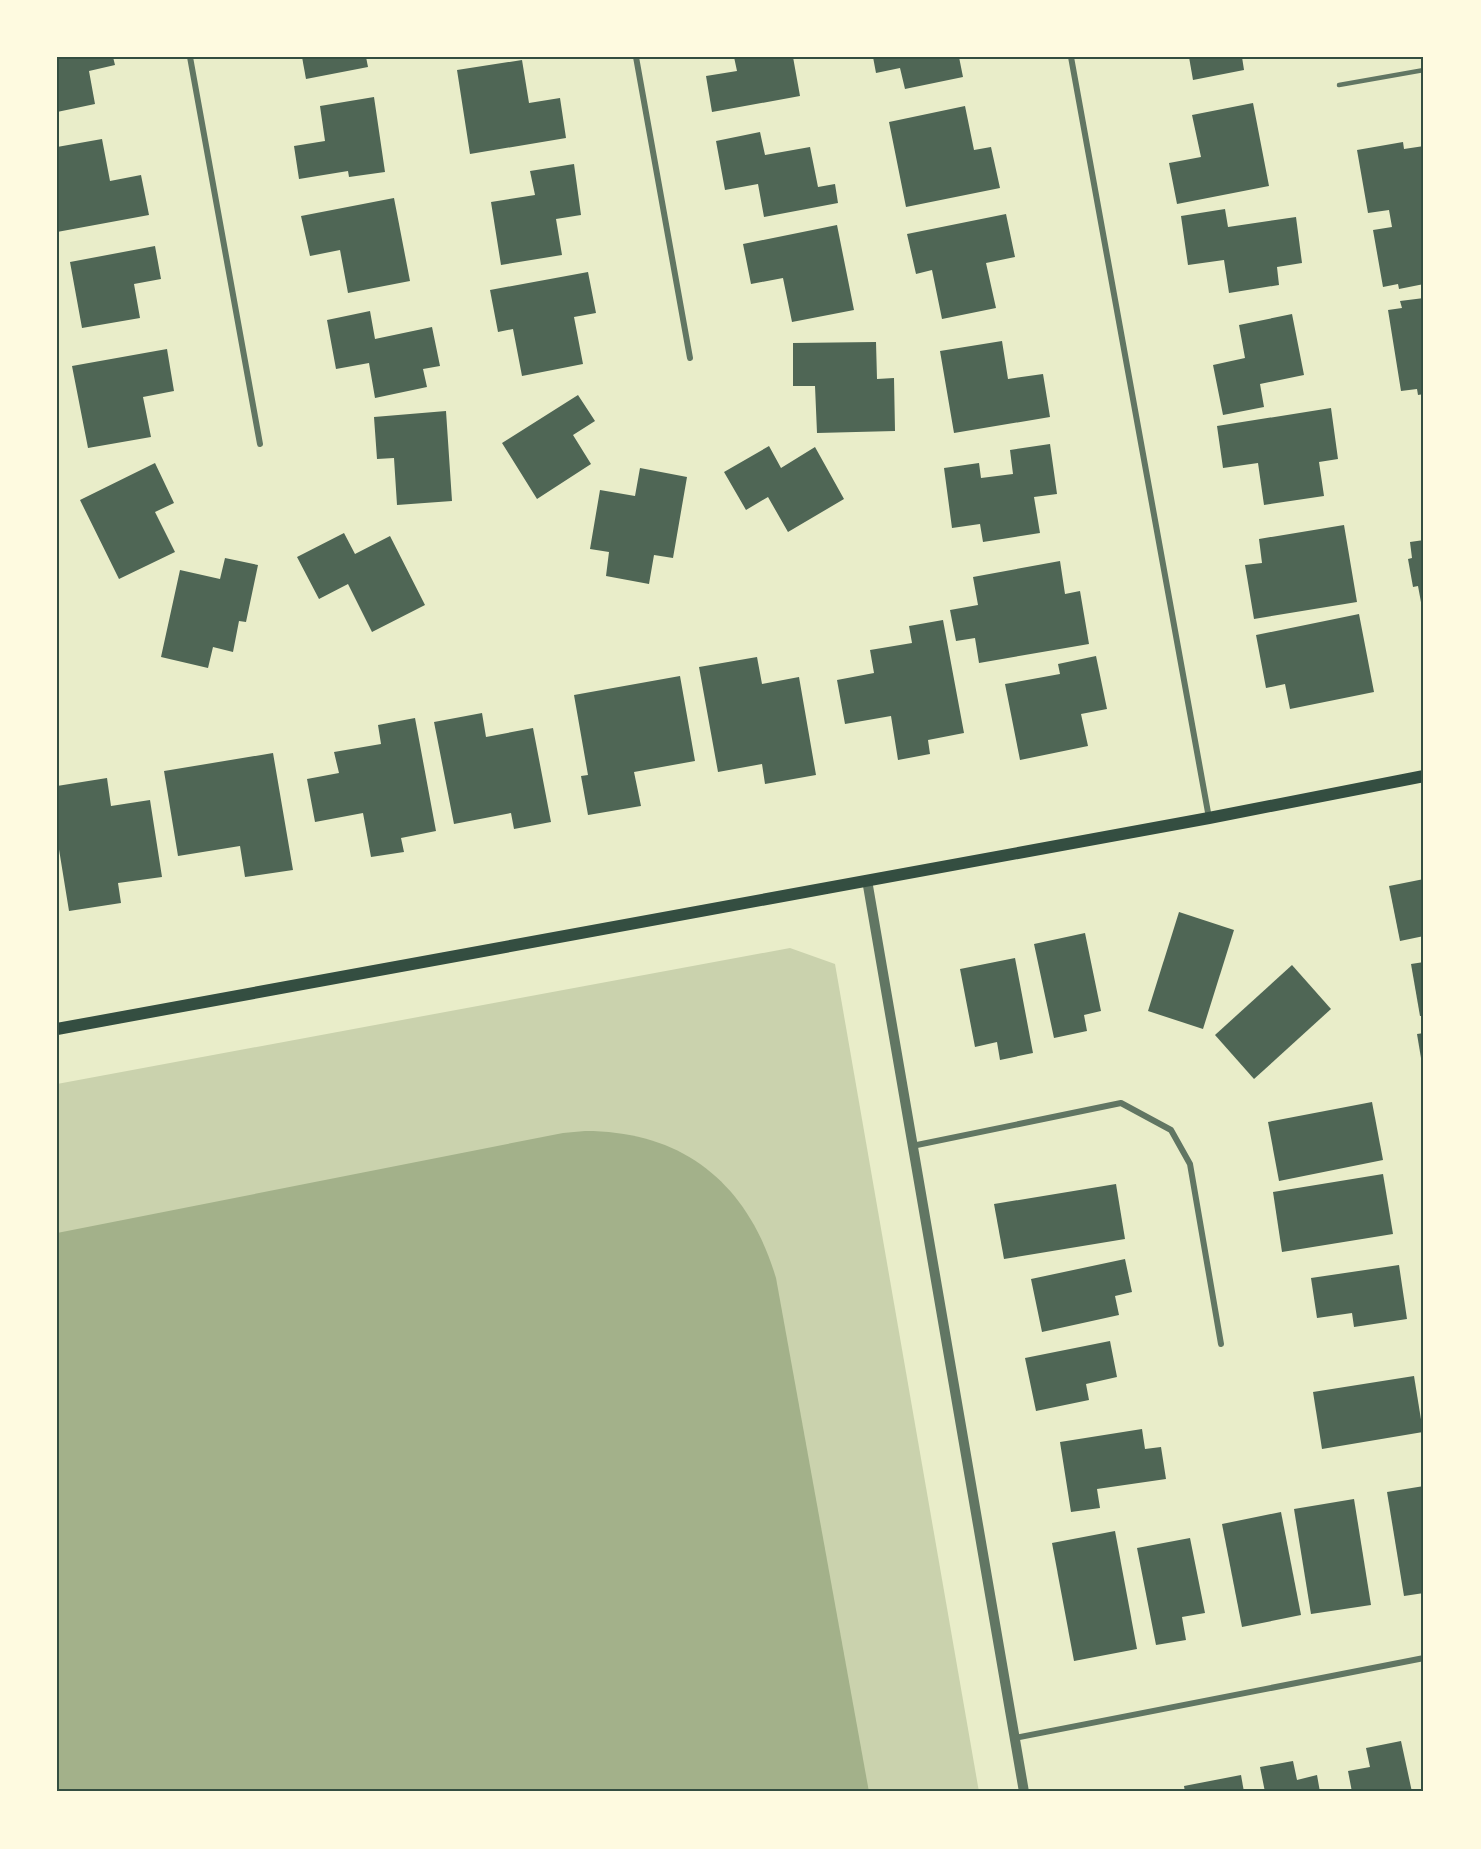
<svg xmlns="http://www.w3.org/2000/svg" width="1481" height="1849" font-family="'Work Sans',sans-serif">
<rect width="100%" height="100%" fill="#e9edc9"/>
<polygon fill="#cad2ad" points="790,948 835,964 979,1792 57,1792 57,1084"/>
<path fill="#a3b18a" d="M585,1131c99,0 163,53 191,147l93,514h-812v-559l506,-100z"/>
<g fill="#4f6655">
<polygon points="57,57 113,57 115,65 89,71 95,104 57,112"/>
<polygon points="302,57 366,57 368,67 306,79"/>
<polygon points="734,57 793,57 800,96 712,112 706,76 737,71"/>
<polygon points="873,57 959,57 963,77 905,89 900,68 876,73"/>
<polygon points="1189,57 1242,57 1244,70 1193,80"/>
<polygon points="522,60 529,103 560,98 566,138 470,154 457,70"/>
<polygon points="374,97 385,172 349,177 348,171 299,179 294,146 325,141 320,106"/>
<polygon points="1253,103 1269,186 1177,204 1169,163 1201,157 1192,115"/>
<polygon points="965,106 974,150 991,147 1000,188 906,207 889,122"/>
<polygon points="760,132 765,155 810,147 818,187 835,184 838,203 764,217 758,184 725,190 716,141"/>
<polygon points="102,139 110,181 141,175 149,215 57,232 57,147"/>
<polygon points="1403,142 1404,149 1424,146 1424,284 1399,289 1398,284 1383,287 1373,230 1392,227 1389,210 1368,213 1357,150"/>
<polygon points="574,164 581,215 556,219 562,255 501,265 491,202 535,195 530,171"/>
<polygon points="394,198 410,281 348,293 340,250 310,256 301,216"/>
<polygon points="1225,209 1228,227 1296,217 1302,263 1277,267 1279,285 1229,293 1224,260 1188,265 1181,216"/>
<polygon points="1006,214 1015,257 986,263 996,308 942,319 932,270 916,274 907,234"/>
<polygon points="837,225 854,310 792,322 783,278 751,284 743,244"/>
<polygon points="155,246 161,279 134,284 140,318 82,328 70,262"/>
<polygon points="588,272 596,313 574,317 583,364 522,376 513,329 498,332 490,290"/>
<polygon points="1424,298 1424,394 1418,395 1417,389 1401,391 1388,310 1402,308 1400,301"/>
<polygon points="370,311 375,339 432,327 440,366 423,369 427,387 375,398 369,363 336,369 327,320"/>
<polygon points="1292,314 1304,375 1260,384 1264,407 1223,415 1213,365 1245,358 1239,325"/>
<polygon points="1002,341 1008,379 1043,374 1050,417 954,433 940,351"/>
<polygon points="876,342 877,379 894,378 895,431 817,433 815,386 793,386 793,343"/>
<polygon points="167,349 174,391 143,397 151,437 88,448 72,366"/>
<polygon points="578,395 595,421 573,435 591,464 537,499 502,443"/>
<polygon points="1331,408 1338,459 1319,462 1324,496 1264,505 1258,463 1223,468 1217,426"/>
<polygon points="446,411 452,501 397,505 394,458 377,459 374,417"/>
<polygon points="1050,444 1057,494 1034,497 1040,533 983,542 980,524 952,528 944,468 979,463 981,478 1013,474 1010,450"/>
<polygon points="769,446 781,468 815,447 844,499 788,532 768,497 746,510 724,472"/>
<polygon points="155,463 174,503 155,512 175,552 119,579 80,500"/>
<polygon points="640,468 687,477 673,558 654,555 649,584 606,576 609,552 590,549 600,490 635,496"/>
<polygon points="1344,525 1357,602 1254,619 1245,565 1262,563 1259,539"/>
<polygon points="344,533 355,554 390,536 425,605 372,632 348,584 319,599 297,557"/>
<polygon points="1424,540 1424,613 1423,613 1418,586 1413,587 1408,559 1412,558 1410,542"/>
<polygon points="225,558 258,565 246,622 239,621 233,652 213,647 208,668 161,657 180,570 220,579"/>
<polygon points="1060,561 1065,594 1080,591 1089,644 979,663 975,638 956,641 950,610 978,605 973,577"/>
<polygon points="1359,614 1374,692 1290,709 1285,684 1266,688 1256,635"/>
<polygon points="943,620 964,733 928,740 930,754 898,760 891,716 845,724 837,680 874,673 870,650 912,643 909,626"/>
<polygon points="1096,656 1107,709 1081,714 1088,746 1020,760 1005,684 1060,674 1058,664"/>
<polygon points="757,657 762,684 799,677 816,775 765,784 762,764 718,772 699,667"/>
<polygon points="680,676 695,761 634,772 641,806 588,815 581,776 588,775 574,695"/>
<polygon points="482,713 486,737 533,728 551,822 514,829 511,813 454,824 434,722"/>
<polygon points="415,718 436,831 401,838 404,852 371,857 363,813 315,822 307,779 339,773 334,752 381,744 378,725"/>
<polygon points="273,753 293,870 245,877 240,846 178,856 164,771"/>
<polygon points="107,778 111,806 150,800 162,877 118,883 121,903 69,911 57,837 57,786"/>
<polygon points="1424,879 1424,936 1400,941 1389,886"/>
<polygon points="1179,912 1234,930 1203,1029 1148,1011"/>
<polygon points="1085,933 1101,1011 1084,1015 1087,1031 1054,1038 1034,944"/>
<polygon points="1015,958 1033,1053 1000,1060 997,1042 975,1047 960,969"/>
<polygon points="1424,962 1424,1016 1420,1016 1411,964"/>
<polygon points="1292,965 1331,1009 1254,1079 1215,1035"/>
<polygon points="1424,1033 1424,1070 1423,1070 1417,1034"/>
<polygon points="1372,1102 1383,1160 1279,1181 1268,1122"/>
<polygon points="1383,1174 1393,1234 1282,1252 1273,1192"/>
<polygon points="1116,1184 1125,1239 1004,1259 994,1204"/>
<polygon points="1125,1259 1132,1292 1115,1296 1119,1315 1042,1332 1031,1279"/>
<polygon points="1399,1265 1407,1319 1354,1327 1352,1313 1317,1318 1311,1278"/>
<polygon points="1110,1341 1117,1377 1086,1384 1089,1400 1036,1411 1025,1358"/>
<polygon points="1414,1376 1423,1432 1322,1449 1313,1392"/>
<polygon points="1142,1429 1145,1449 1161,1447 1166,1479 1097,1489 1100,1508 1071,1512 1060,1442"/>
<polygon points="1424,1486 1424,1593 1404,1596 1387,1492"/>
<polygon points="1354,1499 1371,1605 1311,1614 1294,1509"/>
<polygon points="1281,1512 1301,1615 1242,1627 1222,1524"/>
<polygon points="1115,1531 1137,1649 1074,1661 1052,1543"/>
<polygon points="1190,1538 1205,1613 1182,1617 1186,1640 1156,1645 1137,1548"/>
<polygon points="1401,1741 1412,1792 1352,1792 1348,1771 1370,1767 1366,1748"/>
<polygon points="1293,1761 1297,1780 1317,1775 1320,1792 1265,1792 1260,1767"/>
<polygon points="1241,1775 1244,1792 1185,1792 1184,1786"/>
</g>
<g fill="none" stroke-linecap="round" stroke-linejoin="round">
<polyline stroke="#617663" stroke-width="4.5" points="1339,85 1424,70"/>
<g stroke="#617663" stroke-width="6">
<polyline points="190,57 260,444"/>
<polyline points="636,57 690,358"/>
<polyline points="1071,57 1209,818"/>
<polyline points="912,1146 1121,1103 1171,1130 1190,1164 1221,1344"/>
<polyline points="1015,1738 1424,1658"/>
</g>
<polyline stroke="#617663" stroke-width="10" points="867,880 1024,1792"/>
<polyline stroke="#344e41" stroke-width="12" points="57,1029 1209,818 1424,776"/>
</g>
<rect width="1481" height="1849" fill="none" stroke="#fefae0" stroke-width="117"/>
<rect x="58" y="58" width="1364" height="1732" fill="none" stroke="#344e41" stroke-width="2"/>
</svg>
